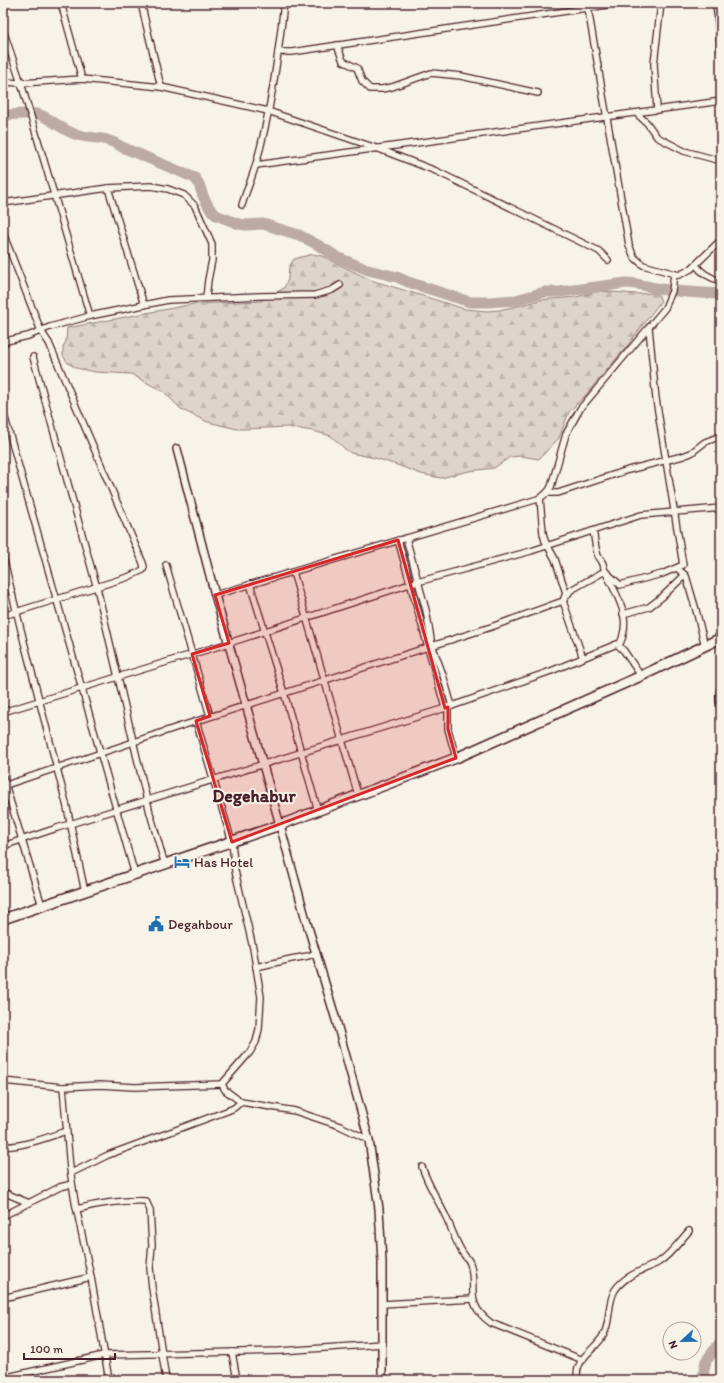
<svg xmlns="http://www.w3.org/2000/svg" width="724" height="1383" font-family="Itim,sans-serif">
<defs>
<pattern id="forest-firs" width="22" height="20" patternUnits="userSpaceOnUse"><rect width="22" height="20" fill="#ded4cc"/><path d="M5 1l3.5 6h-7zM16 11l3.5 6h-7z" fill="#c0b6af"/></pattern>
</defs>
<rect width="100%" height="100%" fill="#f7f3e8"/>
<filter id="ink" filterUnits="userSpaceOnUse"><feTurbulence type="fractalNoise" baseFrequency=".025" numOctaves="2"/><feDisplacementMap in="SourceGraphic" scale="8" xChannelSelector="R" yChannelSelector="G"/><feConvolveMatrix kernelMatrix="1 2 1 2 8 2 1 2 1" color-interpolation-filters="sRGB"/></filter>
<g filter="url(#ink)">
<polygon fill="url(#forest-firs)" stroke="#947a7c" points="313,254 322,256 371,280 465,309 487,311 499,310 530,303 540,300 576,297 600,291 636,294 655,293 659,296 661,301 627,346 583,398 569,412 559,438 539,459 521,456 510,457 494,468 469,471 441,478 421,474 400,466 375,458 351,453 345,449 331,436 313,431 287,427 246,429 237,429 208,422 182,410 164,392 131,374 95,372 76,368 68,363 63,356 63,347 66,341 67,328 194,304 261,301 284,288 288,279 289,267 294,259"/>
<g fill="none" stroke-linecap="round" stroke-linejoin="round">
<g stroke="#bcaaa7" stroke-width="11">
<path d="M3,115c11,0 23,-2 34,-1 9,1 27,17 38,20 18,6 29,1 47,13l73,31 4,6 4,12 7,13 6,6 23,9 7,1 17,-1 36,11 19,10 19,12 31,13 29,7 11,5 62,20h19l27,-2 29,-8h14l67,-9c10,0 19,3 29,5 21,4 44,5 66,6"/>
<polyline points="702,1380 706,1361 721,1341"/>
</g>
<defs>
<g id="minor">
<polyline points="61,3 82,79"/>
<polyline points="141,3 161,87"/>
<polyline points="587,3 629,245 634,257 643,265 679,275 691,269 721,240"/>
<polyline points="716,3 721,52"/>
<polyline points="3,30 21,83 90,316"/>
<polyline points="337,45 343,61 357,68 362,81 370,89 382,89 392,87 431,73 461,76 538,93"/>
<polyline points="278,52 292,52 621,3"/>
<polyline points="3,82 21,83 82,79 161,87 268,111 379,149 436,171 599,251 608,260"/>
<polyline points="657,110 654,64 661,3"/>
<polyline points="636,113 647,123 657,137 684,151 721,161"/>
<polyline points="256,165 721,101"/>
<polyline points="108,188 144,305"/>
<polyline points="3,203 108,188 151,186 168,189 184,195 195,206 212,244 212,260 208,280 206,298"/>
<path d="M242,205c4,-14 10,-27 14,-41 15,-53 22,-107 28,-161"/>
<polyline points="3,233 41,331 49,343 143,563 144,567 143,570 128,577 3,616"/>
<path d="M696,265c6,9 14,13 25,16"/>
<polyline points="3,345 6,341 28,336 50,327 90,316 168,300 259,296 315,295 332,290 340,285"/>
<polyline points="33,357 98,592 150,813 165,865"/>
<polyline points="3,411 135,875"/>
<polyline points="548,493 558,493 628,470 683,456 691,453 705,442 721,436"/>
<polyline points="540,498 543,533 545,541 555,559 566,593 563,601 583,658"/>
<path d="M593,531c2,8 2,17 5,25 2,3 4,5 5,8 1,3 1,6 3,9 12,25 27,45 13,73"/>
<polyline points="406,538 426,610 432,645 443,675 452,706"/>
<polyline points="398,540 445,708"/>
<polyline points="3,557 23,638 66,803 85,892"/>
<polyline points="166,565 210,716"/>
<polyline points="677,568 686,576 696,610 705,646"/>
<polyline points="293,572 358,795"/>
<polyline points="250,584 284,693 318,811"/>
<path d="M215,595l323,-96c6,-3 10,-6 13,-12l15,-53 14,-25 85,-101 7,-17 2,-17"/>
<polyline points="623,614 649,607 662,597 685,575"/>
<path d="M721,687c-4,7 -1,16 0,23"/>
<polyline points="448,707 448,729 456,758"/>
<polyline points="3,712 229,643 410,584 531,551 641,515 721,508"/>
<polyline points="196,721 232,842 235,871 253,948 261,997 259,1029 256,1042 250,1052 222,1084"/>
<polyline points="3,777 42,906"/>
<polyline points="3,786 175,728 491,627 563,601 571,590 605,571 620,585 662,574 683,565 656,399 649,328"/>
<polyline points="3,846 57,828 452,706 551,671 617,644 624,651 641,676"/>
<polyline points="719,905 721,898"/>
<polyline points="256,967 291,959 308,956 316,953"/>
<polyline points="3,1081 63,1087 99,1085 135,1087 222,1084"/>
<polyline points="222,1084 225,1090 241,1102 295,1111 340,1126 369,1140"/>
<polyline points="63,1087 70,1169 75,1202 91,1277 109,1380"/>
<path d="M3,1147c22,-1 43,-9 63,-16"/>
<path d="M422,1167c6,18 16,33 24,50 5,10 9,23 15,33 2,5 7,8 9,13 8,25 -7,40 21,60l92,37"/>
<polyline points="71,1173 108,1155 227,1111 234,1108 241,1102"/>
<polyline points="3,1192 29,1203"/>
<path d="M77,1209c24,-6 44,-9 69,-8l4,9 2,35 -2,23 2,20 14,92"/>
<polyline points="3,1216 60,1187 72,1184"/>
<polyline points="3,1298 91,1277"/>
<polyline points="382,1304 473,1299"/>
<polyline points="232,1352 237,1380"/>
<polyline points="3,1378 104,1355 280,1351 383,1344"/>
<path d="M577,1380c0,-4 0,-9 1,-12 4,-14 20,-21 26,-34 7,-14 3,-31 11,-44 11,-16 28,-19 44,-28 12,-8 20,-20 30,-31"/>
</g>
<polyline id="tertiary" points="177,449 215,595 280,825 306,920 336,1020 369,1140 379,1209 382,1262 382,1380"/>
<polyline id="trunk" points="3,919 280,825 456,758 641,676 721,638"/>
</defs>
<use href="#minor" stroke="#4a1f2b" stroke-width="8"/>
<use href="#tertiary" stroke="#4a1f2b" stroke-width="10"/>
<use href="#trunk" stroke="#4a1f2b" stroke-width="12"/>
<use href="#minor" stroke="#f7f3e8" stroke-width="5.5"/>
<use href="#tertiary" stroke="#f7f3e8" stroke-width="7"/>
<use href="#trunk" stroke="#f7f3e8" stroke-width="9"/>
</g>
</g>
<path fill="#d62828" fill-opacity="0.2" stroke="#d62828" stroke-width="3" stroke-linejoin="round" d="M398,540l47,168 3,-1v22l8,29 -224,84 -36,-121 14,-5 -18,-62 37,-11 -14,-48z"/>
<defs>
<symbol id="hotel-bare" viewBox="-9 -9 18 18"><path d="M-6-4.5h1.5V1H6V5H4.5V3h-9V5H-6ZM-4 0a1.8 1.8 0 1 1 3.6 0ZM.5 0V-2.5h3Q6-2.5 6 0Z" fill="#1f6fb2" stroke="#f7f3e8" stroke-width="2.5" paint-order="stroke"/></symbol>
<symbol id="civic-bare" viewBox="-9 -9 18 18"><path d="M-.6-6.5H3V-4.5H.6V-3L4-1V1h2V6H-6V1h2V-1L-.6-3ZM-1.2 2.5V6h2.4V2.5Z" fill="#1f6fb2" stroke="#f7f3e8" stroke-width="2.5" paint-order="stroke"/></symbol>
</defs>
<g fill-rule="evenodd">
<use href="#hotel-bare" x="171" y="851" width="22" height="22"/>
<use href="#civic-bare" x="145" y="913" width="22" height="22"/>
</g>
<g text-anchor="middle" stroke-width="4" stroke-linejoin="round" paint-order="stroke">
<g font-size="14" fill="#4a1f2b" stroke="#f7f3e8" text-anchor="start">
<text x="194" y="867">Has Hotel</text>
<text x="168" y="929">Degahbour</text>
</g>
<g font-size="18" font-weight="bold" fill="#4a1f2b" stroke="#f7f3e8">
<text x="254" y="802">Degehabur</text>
</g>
</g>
<rect width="724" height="1383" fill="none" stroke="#f7f3e8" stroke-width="16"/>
<rect x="8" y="8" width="708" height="1367" fill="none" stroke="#4a1f2b" stroke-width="1.5" filter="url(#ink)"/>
<g transform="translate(682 1341) rotate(248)"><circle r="19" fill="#f7f3e8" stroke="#b29e9c"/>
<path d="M0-3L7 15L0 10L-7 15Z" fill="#1f6fb2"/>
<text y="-6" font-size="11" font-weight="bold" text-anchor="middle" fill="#4a1f2b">N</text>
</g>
<path d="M24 1353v6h91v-6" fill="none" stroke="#4a1f2b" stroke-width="2"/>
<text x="30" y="1353" font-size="12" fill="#4a1f2b" stroke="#f7f3e8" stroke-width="3" paint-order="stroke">100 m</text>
</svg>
